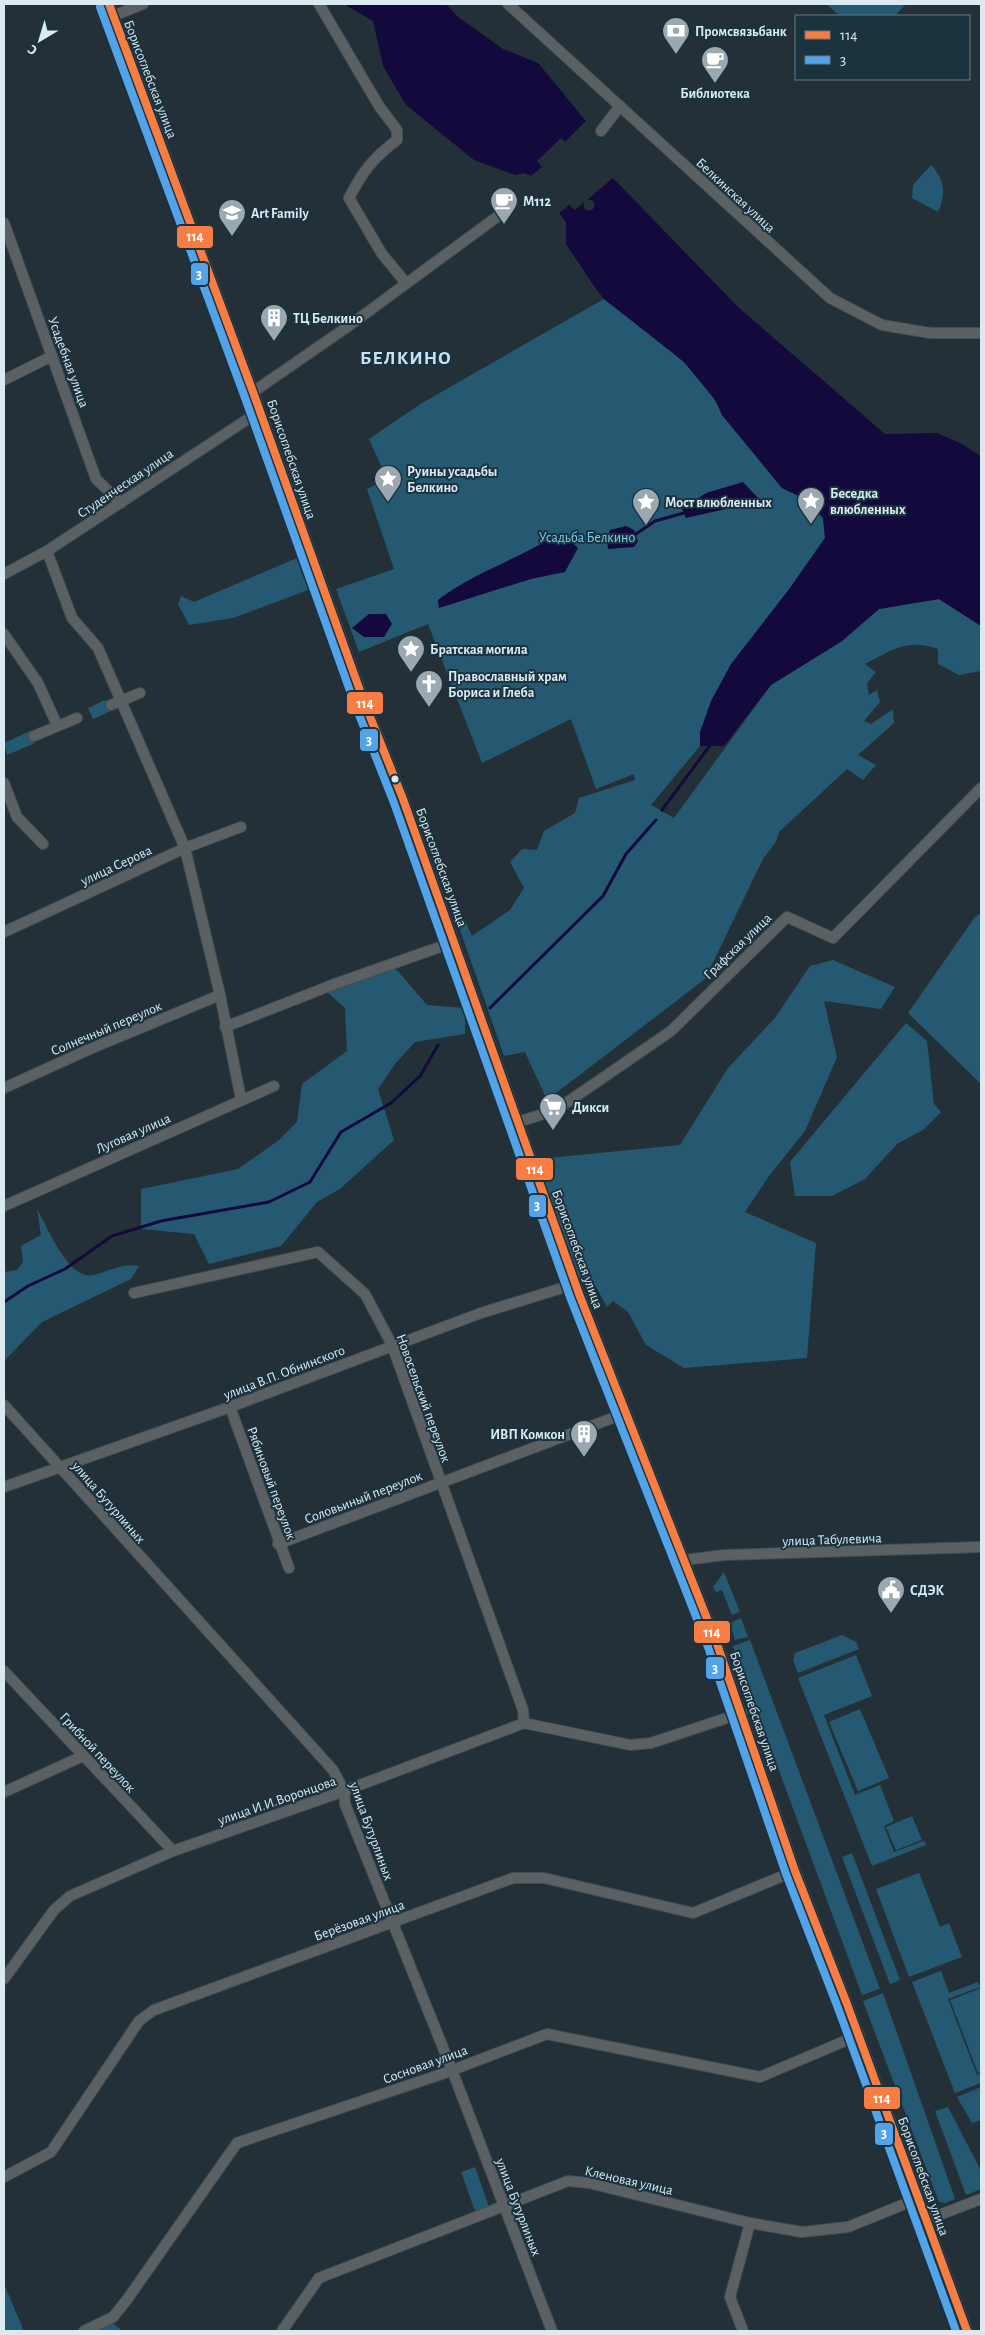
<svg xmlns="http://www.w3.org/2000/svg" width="985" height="2335" font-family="'Alegreya Sans',sans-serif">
<rect width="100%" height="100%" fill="#233037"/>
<g fill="#255972">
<polygon points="826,4 906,4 895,16 840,16"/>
<path d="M931,165c14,15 15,29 7,47l-26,-14 1,-13z"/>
<path d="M604,299c41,33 98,66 118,116l60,73 23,11 18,19 2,20 -35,50 -90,144v14l-49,59 23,13 97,-133 71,-44 37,-32 60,-10 42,27v45l-22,4 -21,-11v-15c-31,-11 -46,1 -73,15l11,8 -9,11 2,12 8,-5 3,12 -16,19 7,3 22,-15 1,14 -36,32 18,10 -13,15 -16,-11 -68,63 -3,10 -13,17 -58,120 -158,121 -22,-48 -21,4 -52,-149 6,-2 14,31 38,-26 14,-22 -14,-26 12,-13 15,1 7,-19 31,-18 4,-15 56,-18 -1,-6 -38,15 -25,-70 -89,44 -54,-139 -69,28 -23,-63 58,-20 -27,-80 20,-10 -18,-40 53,-36z"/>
<polygon points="297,558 308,590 233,618 189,625 178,604 181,596 194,602"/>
<polygon points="105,700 111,711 93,719 88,708"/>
<polygon points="30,731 35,743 7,755 4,743"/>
<polygon points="981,913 981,1084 908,1013 975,917"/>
<polygon points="833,960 895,987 881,1009 824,1001 837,1057 805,1131 769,1176 745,1212 816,1243 807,1358 684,1368 646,1345 628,1312 613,1301 607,1307 595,1285 581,1282 543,1178 538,1159 680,1145 728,1068 775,1018 810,966"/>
<polygon points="394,969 397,970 427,1005 465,1008 465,1034 415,1042 395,1064 378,1089 394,1140 340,1189 317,1202 281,1246 209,1264 194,1234 141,1229 141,1189 238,1169 279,1140 297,1122 302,1084 347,1051 345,1008 327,992"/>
<polygon points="906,1023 927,1041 934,1104 941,1112 923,1130 897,1144 865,1179 832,1196 795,1196 790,1162"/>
<path d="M37,1209c10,17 32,73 57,66 16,-4 28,-12 45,-9l-8,13 -89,43 -38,39v-89l13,-2 6,-8 -2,-16 20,-11z"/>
<polygon points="724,1572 740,1612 732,1615 722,1590 716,1592 713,1587"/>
<polygon points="741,1618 748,1637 735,1640 730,1623"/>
<polygon points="842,1635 856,1642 859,1649 798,1673 793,1660 795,1653"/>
<polygon points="750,1640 880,1989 862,1995 733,1646"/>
<polygon points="856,1655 872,1696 824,1715 855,1795 880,1785 894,1821 884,1826 894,1852 924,1841 926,1845 872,1866 798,1678"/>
<polygon points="860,1709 889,1778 858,1791 829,1722"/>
<polygon points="912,1816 922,1840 896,1850 886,1827"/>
<polygon points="852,1853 900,1980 890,1984 842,1857"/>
<polygon points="919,1873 940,1927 949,1923 962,1957 909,1977 876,1889"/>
<polygon points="941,1971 949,1993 978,1982 980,1987 948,1999 977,2075 981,2073 981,2083 955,2093 912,1982"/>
<polygon points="981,1988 981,2072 978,2073 950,2000"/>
<polygon points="883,1993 955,2199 945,2203 939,2202 863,2001"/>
<polygon points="981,2087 981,2120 972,2123 957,2097"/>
<polygon points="948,2107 981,2171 981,2189 966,2195 935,2111"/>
<polygon points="475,2167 489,2207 475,2211 461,2172"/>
<polygon points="4,2284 24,2331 4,2331"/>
<polygon points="112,2322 122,2331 95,2331"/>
</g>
<g fill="#14093c">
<polygon points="344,4 446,4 457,16 503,49 538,63 586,121 565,142 561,138 537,161 542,167 531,176 524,173 515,175 474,160 406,105 383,66 373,21"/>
<polygon points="613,178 738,307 885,434 937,433 962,444 981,456 981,626 939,599 879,609 842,641 771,685 724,746 700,746 700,732 711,701 731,664 790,588 825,538 823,518 805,499 782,488 722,415 716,401 684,362 604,299 596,289 566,244 566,222 559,213 569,205 575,210"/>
<polygon points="743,482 761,501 686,518 682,509 706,493"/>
<polygon points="626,526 634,530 638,541 634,547 608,549 607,538 610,530"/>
<path d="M554,536l17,5 7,7 -13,24 -34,7 -92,29 -1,-8c36,-28 79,-40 116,-64z"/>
<polygon points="369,614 386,614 392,624 384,637 364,637 352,628"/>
</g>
<circle fill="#233037" cx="589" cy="205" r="5.5"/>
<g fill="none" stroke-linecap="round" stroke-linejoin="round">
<g stroke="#14093c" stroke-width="3">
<polyline points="636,534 655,521 684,513"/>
<polyline points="662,810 711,744"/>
<polyline points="490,1008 603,896 626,854 656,820"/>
<polyline points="4,1302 28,1286 65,1269 112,1236 161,1221 269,1202 310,1182 341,1132 391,1103 420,1076 438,1045"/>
</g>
<defs>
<g id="minor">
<polyline points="109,4 253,392 363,699 403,799 579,1294 717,1644 795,1871 847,2004 967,2331"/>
<path d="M319,4l60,102 18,24v10c-24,18 -34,31 -48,58l33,56 24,29"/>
<polyline points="508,4 830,298 882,325 930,333 981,333"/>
<polyline points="113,16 143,4"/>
<polyline points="601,131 620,106"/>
<polyline points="4,223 96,479 121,503"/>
<polyline points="4,380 52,356"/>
<polyline points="253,392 350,325 509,208"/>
<polyline points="47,551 72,618 98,648 185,848 220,995 241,1099"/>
<polyline points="4,574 47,551 260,411"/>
<polyline points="4,634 38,683 57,725"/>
<polyline points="111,705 140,693"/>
<polyline points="34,736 77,718"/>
<polyline points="4,783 17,817 43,844"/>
<polyline points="4,932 185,848 241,827"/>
<polyline points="225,1027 332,985 454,942"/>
<polyline points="4,1088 90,1049 220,995"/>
<polyline points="518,1122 556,1110 671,1031 787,917 833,938 981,788"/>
<polyline points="4,1206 274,1086"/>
<polyline points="134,1293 318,1252 365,1294 392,1345 523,1710 524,1723"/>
<polyline points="4,1405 333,1770 344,1791 345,1804 452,2070 552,2331"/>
<polyline points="230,1407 289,1568"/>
<polyline points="4,1487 230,1407 481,1313 575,1284"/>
<polyline points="278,1544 626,1413"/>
<polyline points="685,1560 724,1555 981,1547"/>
<polyline points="4,1671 173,1851"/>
<polyline points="4,1792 83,1756"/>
<polyline points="4,1979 54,1910 70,1896 173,1851 344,1791 524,1723 630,1745 651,1743 742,1713"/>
<polyline points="4,2177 51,2152 139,2021 154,2010 513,1878 544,1878 693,1913 795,1871"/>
<polyline points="926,2220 981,2199"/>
<polyline points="84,2331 113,2317 126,2301 237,2143 442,2074 547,2034 760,2077 859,2035"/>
<polyline points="282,2331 319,2278 568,2181 589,2183 750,2223 802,2232 848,2227 917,2199"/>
<polyline points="743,2331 730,2297 750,2223"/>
</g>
</defs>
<use href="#minor" stroke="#424d53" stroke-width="12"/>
<use href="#minor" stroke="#5b6163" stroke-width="10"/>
<defs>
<polyline id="bus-1" points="109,4 253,392 363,699 403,799 579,1294 717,1644 795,1871 847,2004 967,2331"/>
<polyline id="bus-2" points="100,7 244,395 354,702 394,803 570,1297 708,1647 786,1874 838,2008 956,2331"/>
</defs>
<use href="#bus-1" stroke="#1b323f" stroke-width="11"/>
<use href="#bus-2" stroke="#1b323f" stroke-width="11"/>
<use href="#bus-1" stroke="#f77d43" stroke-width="8"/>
<use href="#bus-2" stroke="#53a3e8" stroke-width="8"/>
</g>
<defs>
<symbol id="bank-pin" viewBox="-11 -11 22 30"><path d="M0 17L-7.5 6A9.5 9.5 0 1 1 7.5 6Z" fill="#9ba8af" stroke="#1b323f"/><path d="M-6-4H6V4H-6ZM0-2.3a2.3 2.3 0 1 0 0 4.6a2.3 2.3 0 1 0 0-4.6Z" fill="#fff"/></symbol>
<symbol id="cafe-pin" viewBox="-11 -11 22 30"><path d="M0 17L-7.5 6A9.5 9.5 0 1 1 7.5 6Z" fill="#9ba8af" stroke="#1b323f"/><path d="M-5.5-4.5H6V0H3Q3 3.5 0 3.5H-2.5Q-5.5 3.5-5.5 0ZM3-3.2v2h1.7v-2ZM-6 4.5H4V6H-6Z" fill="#fff"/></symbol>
<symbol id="school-pin" viewBox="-11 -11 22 30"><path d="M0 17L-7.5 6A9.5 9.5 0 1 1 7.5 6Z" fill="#9ba8af" stroke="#1b323f"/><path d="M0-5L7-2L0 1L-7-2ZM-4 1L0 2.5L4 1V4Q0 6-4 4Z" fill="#fff"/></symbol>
<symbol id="building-pin" viewBox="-11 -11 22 30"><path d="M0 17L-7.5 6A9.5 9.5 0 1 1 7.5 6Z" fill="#9ba8af" stroke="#1b323f"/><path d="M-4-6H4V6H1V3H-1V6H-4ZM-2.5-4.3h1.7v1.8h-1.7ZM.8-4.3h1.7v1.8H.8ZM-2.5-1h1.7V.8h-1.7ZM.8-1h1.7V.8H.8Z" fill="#fff"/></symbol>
<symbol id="sight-pin" viewBox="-11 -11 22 30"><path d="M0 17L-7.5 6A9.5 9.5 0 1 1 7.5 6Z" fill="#9ba8af" stroke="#1b323f"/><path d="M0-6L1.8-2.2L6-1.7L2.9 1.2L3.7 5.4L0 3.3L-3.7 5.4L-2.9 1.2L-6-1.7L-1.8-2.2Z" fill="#fff"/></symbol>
<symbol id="church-pin" viewBox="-11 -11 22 30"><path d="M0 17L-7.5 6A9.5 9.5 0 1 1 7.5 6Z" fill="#9ba8af" stroke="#1b323f"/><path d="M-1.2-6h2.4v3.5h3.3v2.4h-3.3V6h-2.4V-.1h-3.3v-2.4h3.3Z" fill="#fff"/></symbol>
<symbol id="supermarket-pin" viewBox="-11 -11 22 30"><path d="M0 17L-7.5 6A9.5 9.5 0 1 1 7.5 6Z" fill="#9ba8af" stroke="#1b323f"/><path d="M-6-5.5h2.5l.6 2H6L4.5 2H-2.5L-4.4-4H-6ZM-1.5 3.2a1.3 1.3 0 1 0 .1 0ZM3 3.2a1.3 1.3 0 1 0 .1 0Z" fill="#fff"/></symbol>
<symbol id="civic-pin" viewBox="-11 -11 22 30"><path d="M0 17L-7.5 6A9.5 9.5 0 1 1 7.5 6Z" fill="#9ba8af" stroke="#1b323f"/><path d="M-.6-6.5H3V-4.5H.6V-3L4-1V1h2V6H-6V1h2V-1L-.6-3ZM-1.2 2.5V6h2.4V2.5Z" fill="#fff"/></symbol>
</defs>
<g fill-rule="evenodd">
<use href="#bank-pin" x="660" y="15" width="32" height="43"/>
<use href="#cafe-pin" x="699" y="44" width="32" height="43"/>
<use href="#cafe-pin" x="488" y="185" width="32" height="43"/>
<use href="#school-pin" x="216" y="197" width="32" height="43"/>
<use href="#building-pin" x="258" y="302" width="32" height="43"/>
<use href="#sight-pin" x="372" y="463" width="32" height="43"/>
<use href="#sight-pin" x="795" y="485" width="32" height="43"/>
<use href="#sight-pin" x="630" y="486" width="32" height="43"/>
<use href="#sight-pin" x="395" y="633" width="32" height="43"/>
<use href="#church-pin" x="413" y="668" width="32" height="43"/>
<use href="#supermarket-pin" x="537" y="1091" width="32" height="43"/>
<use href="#building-pin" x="568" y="1418" width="32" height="43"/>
<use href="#civic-pin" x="875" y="1574" width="32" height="43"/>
</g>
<circle fill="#dbe9f0" stroke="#1b323f" stroke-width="2" cx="395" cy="779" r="4.5"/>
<g text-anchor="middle" stroke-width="4" stroke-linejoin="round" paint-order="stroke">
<g font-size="14" font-weight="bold" fill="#dbe9f0" stroke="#1b323f" text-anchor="start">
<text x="695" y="36">Промсвязьбанк</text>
<text x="715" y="98" text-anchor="middle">Библиотека</text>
<text x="523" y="206">М112</text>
<text x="251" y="218">Art Family</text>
<text x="293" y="323">ТЦ Белкино</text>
<text x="407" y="476">Руины усадьбы<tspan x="407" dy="16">Белкино</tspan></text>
<text x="830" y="498">Беседка<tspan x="830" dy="16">влюбленных</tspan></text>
<text x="665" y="507">Мост влюбленных</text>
<text x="430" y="654">Братская могила</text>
<text x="448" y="681">Православный храм<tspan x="448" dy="16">Бориса и Глеба</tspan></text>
<text x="572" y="1112">Дикси</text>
<text x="565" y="1439" text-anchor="end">ИВП Комкон</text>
<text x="910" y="1595">СДЭК</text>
</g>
<g font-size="14" fill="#dbe9f0" stroke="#1b323f">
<text transform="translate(151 79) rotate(69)" y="5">Борисоглебская улица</text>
<text transform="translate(736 195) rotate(43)" y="5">Белкинская улица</text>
<text transform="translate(69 362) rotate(70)" y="5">Усадебная улица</text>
<text transform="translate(292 459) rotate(71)" y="5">Борисоглебская улица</text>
<text transform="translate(125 483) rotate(-34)" y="5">Студенческая улица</text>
<text transform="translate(116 865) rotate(-25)" y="5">улица Серова</text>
<text transform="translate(442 867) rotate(70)" y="5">Борисоглебская улица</text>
<text transform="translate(737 946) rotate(-44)" y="5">Графская улица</text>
<text transform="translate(106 1028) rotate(-23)" y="5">Солнечный переулок</text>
<text transform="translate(133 1133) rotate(-24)" y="5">Луговая улица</text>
<text transform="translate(578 1249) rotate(70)" y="5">Борисоглебская улица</text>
<text transform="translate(284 1372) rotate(-21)" y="5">улица В.П. Обнинского</text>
<text transform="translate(424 1398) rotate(70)" y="5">Новосельский переулок</text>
<text transform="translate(272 1483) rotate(70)" y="5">Рябиновый переулок</text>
<text transform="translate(363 1497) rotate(-21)" y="5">Соловьиный переулок</text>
<text transform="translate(109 1502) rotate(49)" y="5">улица Бутурлиных</text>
<text transform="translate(832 1539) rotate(-2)" y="5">улица Табулевича</text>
<text transform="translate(755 1711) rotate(71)" y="5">Борисоглебская улица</text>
<text transform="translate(98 1752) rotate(47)" y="5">Грибной переулок</text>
<text transform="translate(277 1800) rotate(-19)" y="5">улица И.И.Воронцова</text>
<text transform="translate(372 1831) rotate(70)" y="5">улица Бутурлиных</text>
<text transform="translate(359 1920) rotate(-20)" y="5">Берёзовая улица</text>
<text transform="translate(425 2064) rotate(-20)" y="5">Сосновая улица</text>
<text transform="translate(924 2176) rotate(70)" y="5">Борисоглебская улица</text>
<text transform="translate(629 2180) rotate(13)" y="5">Кленовая улица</text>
<text transform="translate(519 2207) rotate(69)" y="5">улица Бутурлиных</text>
</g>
<g font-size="14" fill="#77cbf6" stroke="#1b323f">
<text x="587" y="542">Усадьба Белкино</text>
</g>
<g font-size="19" font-weight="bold" letter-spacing="1" fill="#c8e4f4" stroke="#1b323f">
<text x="406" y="364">БЕЛКИНО</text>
</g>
</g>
<g stroke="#1b323f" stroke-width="2">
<rect x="176" y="225" width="38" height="24" rx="5" fill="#f77d43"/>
<rect x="190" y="262" width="19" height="24" rx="5" fill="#53a3e8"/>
<rect x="346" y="691" width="38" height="24" rx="5" fill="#f77d43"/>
<rect x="359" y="728" width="20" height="24" rx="5" fill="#53a3e8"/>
<rect x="515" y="1157" width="39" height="24" rx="5" fill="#f77d43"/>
<rect x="528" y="1194" width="19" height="24" rx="5" fill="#53a3e8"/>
<rect x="693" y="1620" width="38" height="24" rx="5" fill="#f77d43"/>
<rect x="705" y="1656" width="20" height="24" rx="5" fill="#53a3e8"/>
<rect x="863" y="2086" width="38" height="24" rx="5" fill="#f77d43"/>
<rect x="874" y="2122" width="20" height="24" rx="5" fill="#53a3e8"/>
</g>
<g font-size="14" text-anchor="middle" font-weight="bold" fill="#fff">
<text x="195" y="241">114</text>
<text x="199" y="279">3</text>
<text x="365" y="708">114</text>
<text x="369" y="745">3</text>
<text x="535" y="1174">114</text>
<text x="537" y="1210">3</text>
<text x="712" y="1637">114</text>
<text x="715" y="1673">3</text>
<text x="882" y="2103">114</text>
<text x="884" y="2138">3</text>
</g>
<rect width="985" height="2335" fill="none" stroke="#dbe9f0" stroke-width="10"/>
<rect x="795" y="15" width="175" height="65" fill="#1b323f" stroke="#687b86"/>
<rect x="805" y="31" width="25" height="8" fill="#f77d43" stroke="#687b86"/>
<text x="840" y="40" font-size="15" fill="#dbe9f0">114</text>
<rect x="805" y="56" width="25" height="8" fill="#53a3e8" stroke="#687b86"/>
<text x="840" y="65" font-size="15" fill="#dbe9f0">3</text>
<g transform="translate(40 40) rotate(218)" stroke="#1b323f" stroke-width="4" paint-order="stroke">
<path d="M0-4L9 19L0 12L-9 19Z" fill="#dbe9f0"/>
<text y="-8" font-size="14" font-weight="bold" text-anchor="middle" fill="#dbe9f0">С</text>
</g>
</svg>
